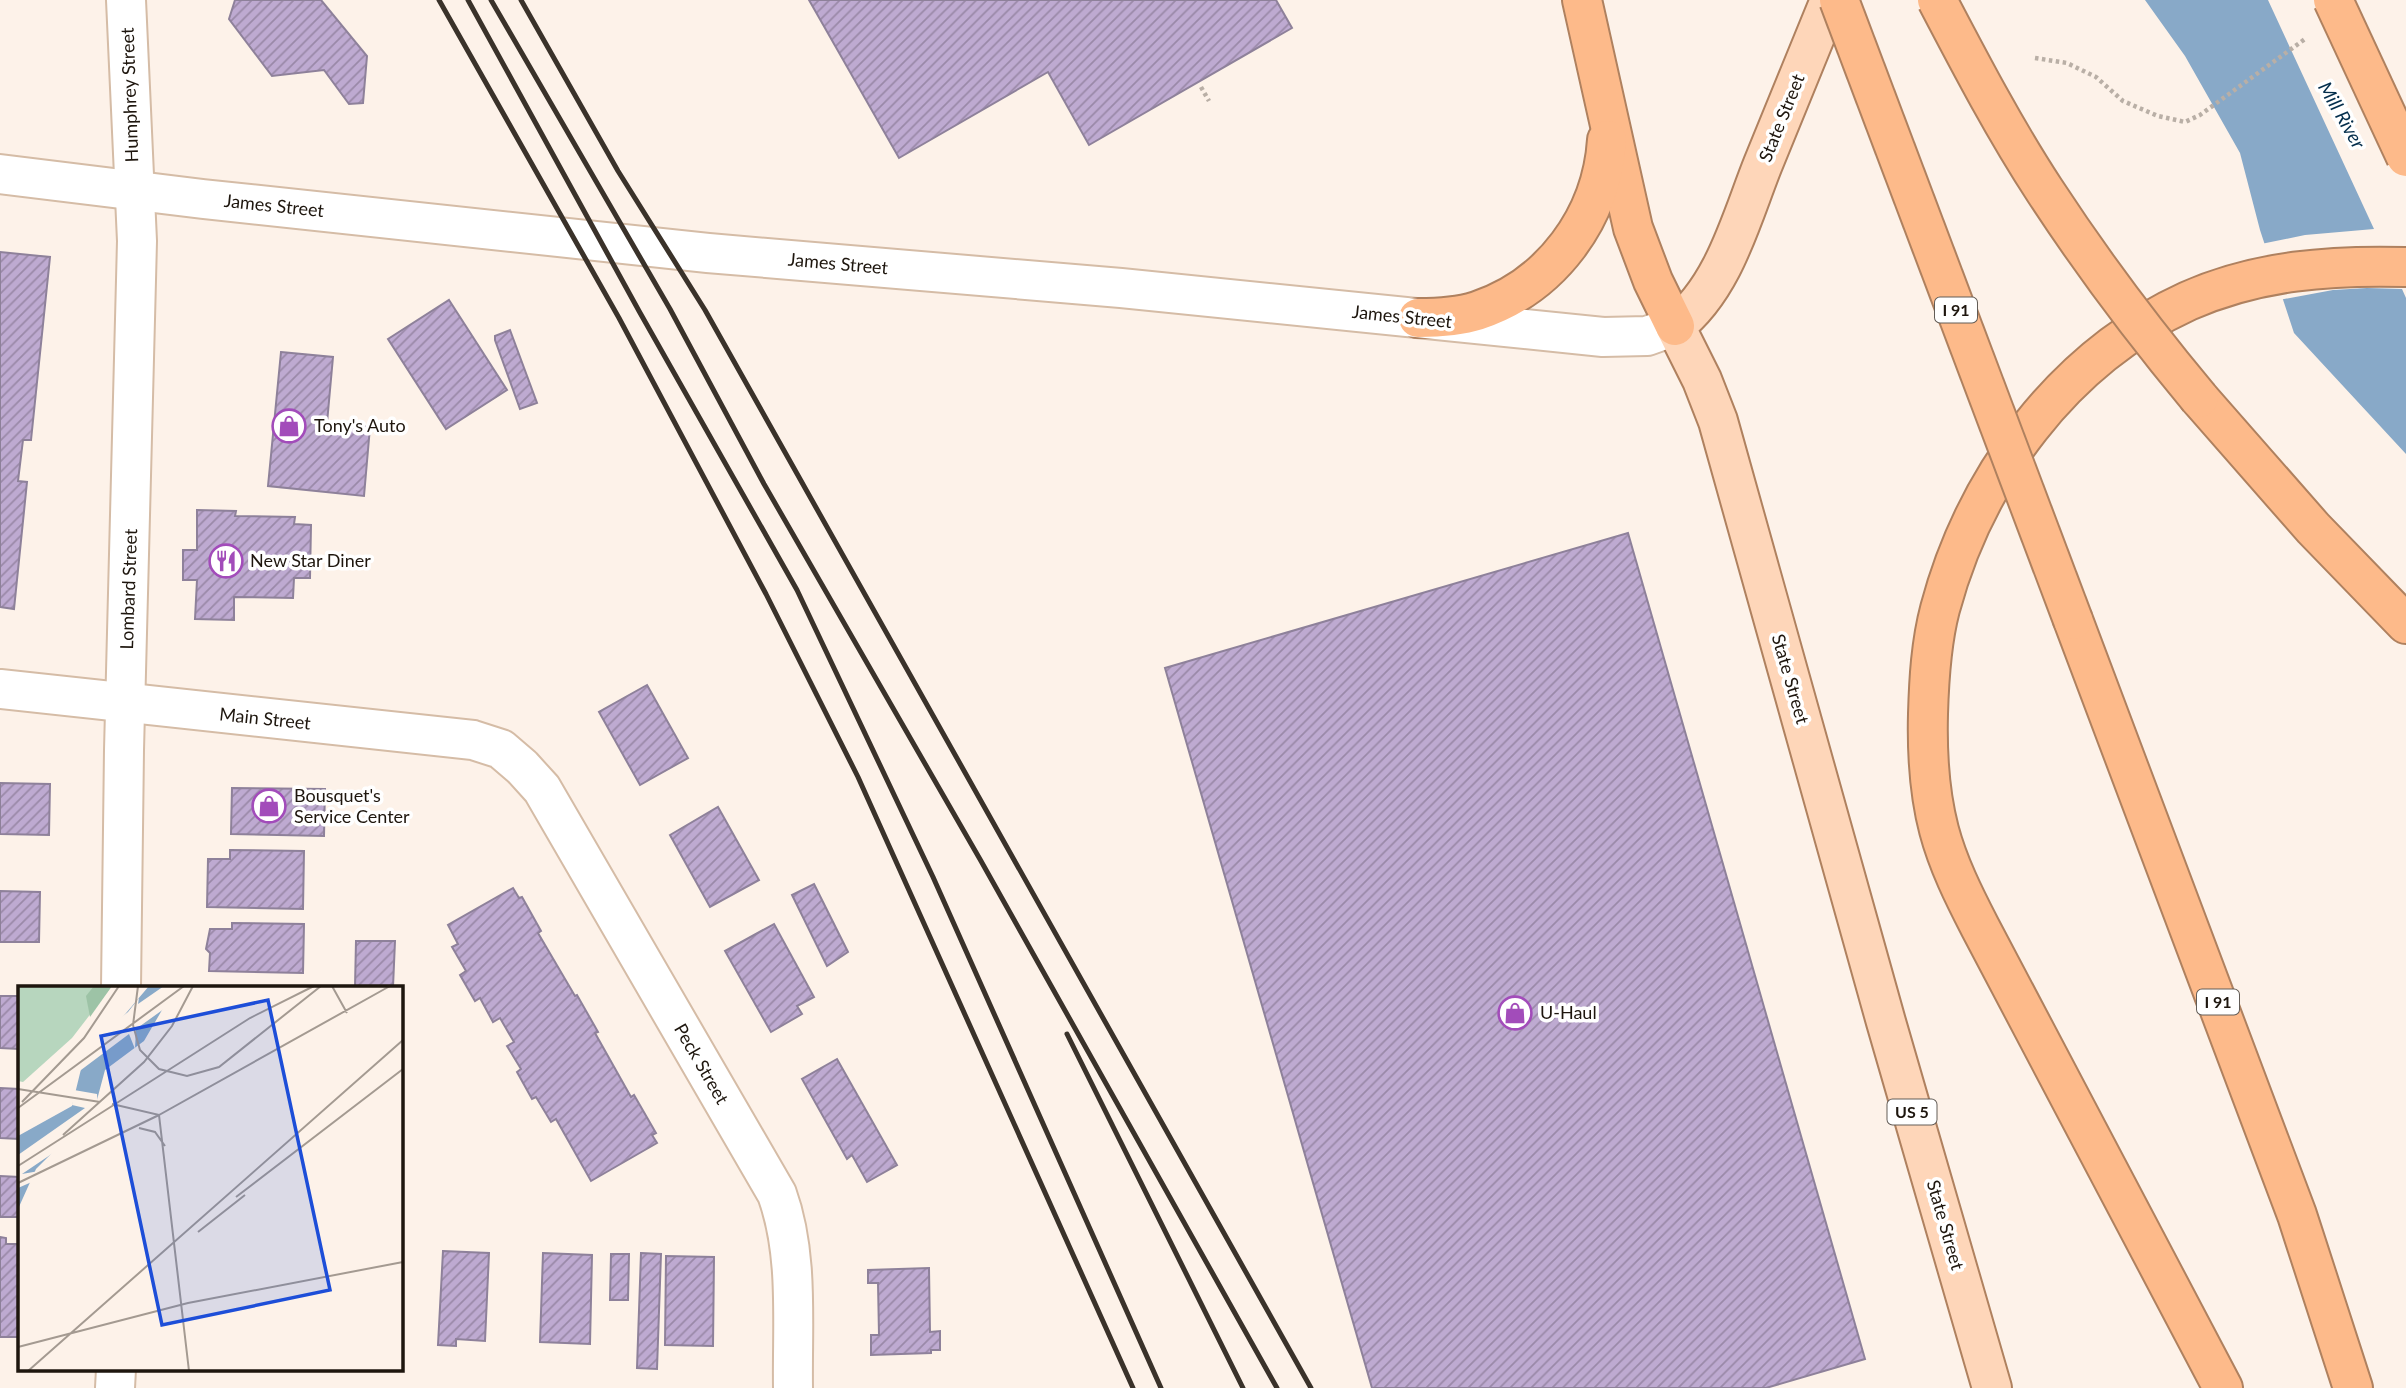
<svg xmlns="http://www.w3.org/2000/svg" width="2406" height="1388" font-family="Lato,sans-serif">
<defs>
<pattern id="building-hatch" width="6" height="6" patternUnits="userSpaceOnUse" patternTransform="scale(1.75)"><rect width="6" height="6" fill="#beaad1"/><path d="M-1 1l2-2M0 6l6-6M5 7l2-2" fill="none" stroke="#9a89a8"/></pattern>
</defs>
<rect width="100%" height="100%" fill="#fdf2e9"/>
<polygon fill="#88a9c8" points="2145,0 2406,0 2406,454 2294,333 2260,230 2240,153 2185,56"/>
<polygon fill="#fdf2e9" points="2268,0 2406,0 2406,298 2402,289 2367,288 2333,290 2279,300 2261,244 2305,235 2374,229"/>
<g fill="url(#building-hatch)" stroke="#8e819a" stroke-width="2">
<polygon points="235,0 321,0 367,56 363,103 349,104 324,70 272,76 229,19"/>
<polygon points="809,0 1276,0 1292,28 1089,145 1048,72 899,158"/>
<polygon points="0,252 50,257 31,440 23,440 18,481 27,482 14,609 0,607"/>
<polygon points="449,300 507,390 446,429 388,339"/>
<polygon points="510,330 537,403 520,409 495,340 495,336"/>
<polygon points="281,352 333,357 327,423 370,427 364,496 268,486"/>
<polygon points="197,510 236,511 235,516 295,517 294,524 311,525 310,578 294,578 293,598 234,597 234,620 195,619 197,580 183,580 183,550 197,550"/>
<polygon points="1628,533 1865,1359 1766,1388 1372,1388 1165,668"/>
<polygon points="647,685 688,758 640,785 599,712"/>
<polygon points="0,783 50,784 49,835 0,834"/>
<polygon points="232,788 325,789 324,836 231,834"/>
<polygon points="718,807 759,880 710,907 670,835"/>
<polygon points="230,850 304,851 303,909 207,907 208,859 230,859"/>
<polygon points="814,884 848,952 827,966 792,895"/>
<polygon points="513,888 519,898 522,897 541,931 538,933 575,996 577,995 598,1032 595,1033 631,1097 634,1095 656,1133 652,1135 657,1143 591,1181 556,1119 551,1122 536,1097 532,1099 517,1072 521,1069 507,1046 514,1042 500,1018 493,1022 480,998 475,1001 460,975 466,971 452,947 458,944 448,925"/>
<polygon points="0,891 40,892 39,942 0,942"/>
<polygon points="232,923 304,924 303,973 209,971 210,953 206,949 210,929 232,929"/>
<polygon points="774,924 814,997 797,1006 802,1014 771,1032 725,951"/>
<polygon points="356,941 395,941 393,987 355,987"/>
<polygon points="0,996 19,996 19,1049 0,1048"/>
<polygon points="837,1059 897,1165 867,1182 852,1155 847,1159 802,1079"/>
<polygon points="0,1088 19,1089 19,1139 0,1138"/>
<polygon points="0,1176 19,1177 19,1217 0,1217"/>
<polygon points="0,1237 6,1238 6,1244 19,1244 19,1337 0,1337"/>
<polygon points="443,1251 489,1253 485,1341 456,1339 456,1346 438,1345"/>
<polygon points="543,1253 592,1255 590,1344 540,1342"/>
<polygon points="641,1253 661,1254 657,1369 637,1368"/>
<polygon points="611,1254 629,1254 628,1300 610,1300"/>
<polygon points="666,1256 714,1257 713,1346 665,1345"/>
<polygon points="929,1268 930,1332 940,1331 940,1350 931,1350 931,1353 871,1355 871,1335 879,1335 878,1283 868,1283 868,1270"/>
</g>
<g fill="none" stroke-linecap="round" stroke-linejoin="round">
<defs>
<g id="minor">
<polyline points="0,174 203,199 708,253 1121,288 1603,337 1647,336 1675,326"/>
<path d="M0,689l473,51 28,9 21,18 20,22 235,405c22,61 15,130 16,194"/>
<polyline points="121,987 124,750 137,241 126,0"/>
<polyline points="115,1388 116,1369"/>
</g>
<path id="major" d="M1830,0c-22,55 -45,109 -67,164 -22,55 -39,124 -88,162l27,54 16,41 168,601 106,366"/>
<g id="highway">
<polyline points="1582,0 1633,228 1653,281 1675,326"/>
<path d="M1418,318c20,0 40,-1 59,-7 75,-25 125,-94 130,-171"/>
<polyline points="2199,398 2313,528 2406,624"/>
<polyline points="2073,620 2297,1215 2353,1388"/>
<path d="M2223,1388l-243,-461c-16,-31 -32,-63 -41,-97 -10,-38 -12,-77 -11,-116 1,-35 3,-71 12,-105 35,-131 123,-251 248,-308 70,-31 143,-36 218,-34"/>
</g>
</defs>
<use href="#minor" stroke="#d5bca6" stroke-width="42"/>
<use href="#major" stroke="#af815f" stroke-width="42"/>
<use href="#highway" stroke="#af815f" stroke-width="42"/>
<g stroke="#b9afa6" stroke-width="4.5" stroke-dasharray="3.5 3.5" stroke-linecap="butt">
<polyline points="2035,58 2067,63 2096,77 2123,101 2158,116 2185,122 2200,115 2305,39"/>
<polyline points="1201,87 1209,101"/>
</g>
<use href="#minor" stroke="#fff" stroke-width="38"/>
<use href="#major" stroke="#fed6b9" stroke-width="38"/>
<use href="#highway" stroke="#fdba8a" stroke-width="38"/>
<g stroke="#3a322a" stroke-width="5">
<polyline points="439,0 619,318 766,594 858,777 1133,1388"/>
<polyline points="468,0 639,311 797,590 933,877 1161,1388"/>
<polyline points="491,0 670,309 764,484 981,861 1277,1388"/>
<polyline points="521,0 618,171 705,310 1311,1388"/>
<polyline points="1067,1034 1243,1388"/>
</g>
<defs>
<g id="highway-bridge">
<polyline points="1839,0 2073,620"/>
<path d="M1937,0c34,65 68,130 108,191 47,72 99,141 154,207"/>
<polyline points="2333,0 2406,157"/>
</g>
</defs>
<use href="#highway-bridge" stroke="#af815f" stroke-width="42" stroke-linecap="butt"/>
<use href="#highway-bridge" stroke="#fdba8a" stroke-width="38"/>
</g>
<defs>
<symbol id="shop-ring" viewBox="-11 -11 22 22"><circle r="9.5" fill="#fff" stroke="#a24cba" stroke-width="1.5"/><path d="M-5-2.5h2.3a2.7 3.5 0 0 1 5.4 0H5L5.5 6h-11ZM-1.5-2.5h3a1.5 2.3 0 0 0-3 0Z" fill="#a24cba"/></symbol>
<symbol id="restaurant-ring" viewBox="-11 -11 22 22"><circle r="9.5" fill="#fff" stroke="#a24cba" stroke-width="1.5"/><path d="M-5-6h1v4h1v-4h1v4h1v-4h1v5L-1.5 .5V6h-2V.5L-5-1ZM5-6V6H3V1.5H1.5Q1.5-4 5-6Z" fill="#a24cba"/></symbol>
</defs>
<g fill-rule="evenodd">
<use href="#shop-ring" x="270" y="407" width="38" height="38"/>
<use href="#restaurant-ring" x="207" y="542" width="38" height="38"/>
<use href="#shop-ring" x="250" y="787" width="38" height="38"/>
<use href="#shop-ring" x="1496" y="994" width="38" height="38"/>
</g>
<g text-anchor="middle" stroke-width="7" stroke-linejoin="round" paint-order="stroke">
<g fill="#fff" stroke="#625c56" stroke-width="2">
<rect x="1935" y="297.5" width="42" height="25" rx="5"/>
<rect x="2197" y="989.5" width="42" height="25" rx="5"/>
<rect x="1887.5" y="1099.5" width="49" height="25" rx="5"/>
</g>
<g font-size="16" font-weight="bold" fill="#1e160e">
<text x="1956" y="316">I 91</text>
<text x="2218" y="1008">I 91</text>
<text x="1912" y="1118">US 5</text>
</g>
<g font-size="18" fill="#1e160e" stroke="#fff">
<text transform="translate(130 95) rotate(-92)" y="6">Humphrey Street</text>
<text transform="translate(1782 118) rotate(-68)" y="6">State Street</text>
<text transform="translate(274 206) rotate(6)" y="6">James Street</text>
<text transform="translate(838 264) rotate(5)" y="6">James Street</text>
<text transform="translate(1402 317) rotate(6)" y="6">James Street</text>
<text transform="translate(129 589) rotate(-88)" y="6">Lombard Street</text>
<text transform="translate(1790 679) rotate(74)" y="6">State Street</text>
<text transform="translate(265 719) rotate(6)" y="6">Main Street</text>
<text transform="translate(701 1064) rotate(60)" y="6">Peck Street</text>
<text transform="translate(1945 1225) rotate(74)" y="6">State Street</text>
</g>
<g font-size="18" fill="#1e160e" stroke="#fff" text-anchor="start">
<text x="314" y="432">Tony's Auto</text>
<text x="250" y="567">New Star Diner</text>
<text x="294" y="802">Bousquet's<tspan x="294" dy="21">Service Center</tspan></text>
<text x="1540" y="1019">U-Haul</text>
</g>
<g font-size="19" font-style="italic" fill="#042e4c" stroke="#fff">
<text transform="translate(2342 115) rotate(60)" y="7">Mill River</text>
</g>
</g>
<g transform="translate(18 986)">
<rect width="385" height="385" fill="#fdf2e9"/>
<path d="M0,0h94l-40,52 -49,44 -5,-1z" fill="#b7d6be"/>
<path d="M76,0h18l-22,31 -4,-21z" fill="#9dc3a6"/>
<path d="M131,0h27l-32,55 -39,29 -11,41 -58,58 -18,40v-73l54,-30 10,-41z" fill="#88a9c8"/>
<path d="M146,0h16l-5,15 -39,28 -1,20 -6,-15 -56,42 6,-25 49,-39 11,-14 -1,6zM56,104l23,4 2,28 -77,52 17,-3 -5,10 -16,7v-33l67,-47 -13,-3z" fill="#fdf2e9"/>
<path fill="none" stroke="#a49a91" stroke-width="2" d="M120,0l-5,39 7,25 19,19 28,7 32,-9 102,-81M314,0l15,27M0,103l82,13M4,116l62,-64 35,-52M94,118l47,11 231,-129M0,122l166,-122M141,129l30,256M121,142l16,4 10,14M45,149l81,-73 28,-36 21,-40M0,180l232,-148 64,-32M0,197l141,-68M218,211l167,-128M180,246l47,-37M0,361l170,-44 215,-41M10,385l375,-331"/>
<path fill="#1d4ed8" fill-opacity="0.15" stroke="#1d4ed8" stroke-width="3.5" d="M250,14l62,290 -168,35 -61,-289z"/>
<rect width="385" height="385" fill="none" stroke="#1e160e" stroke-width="3.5"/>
</g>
</svg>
